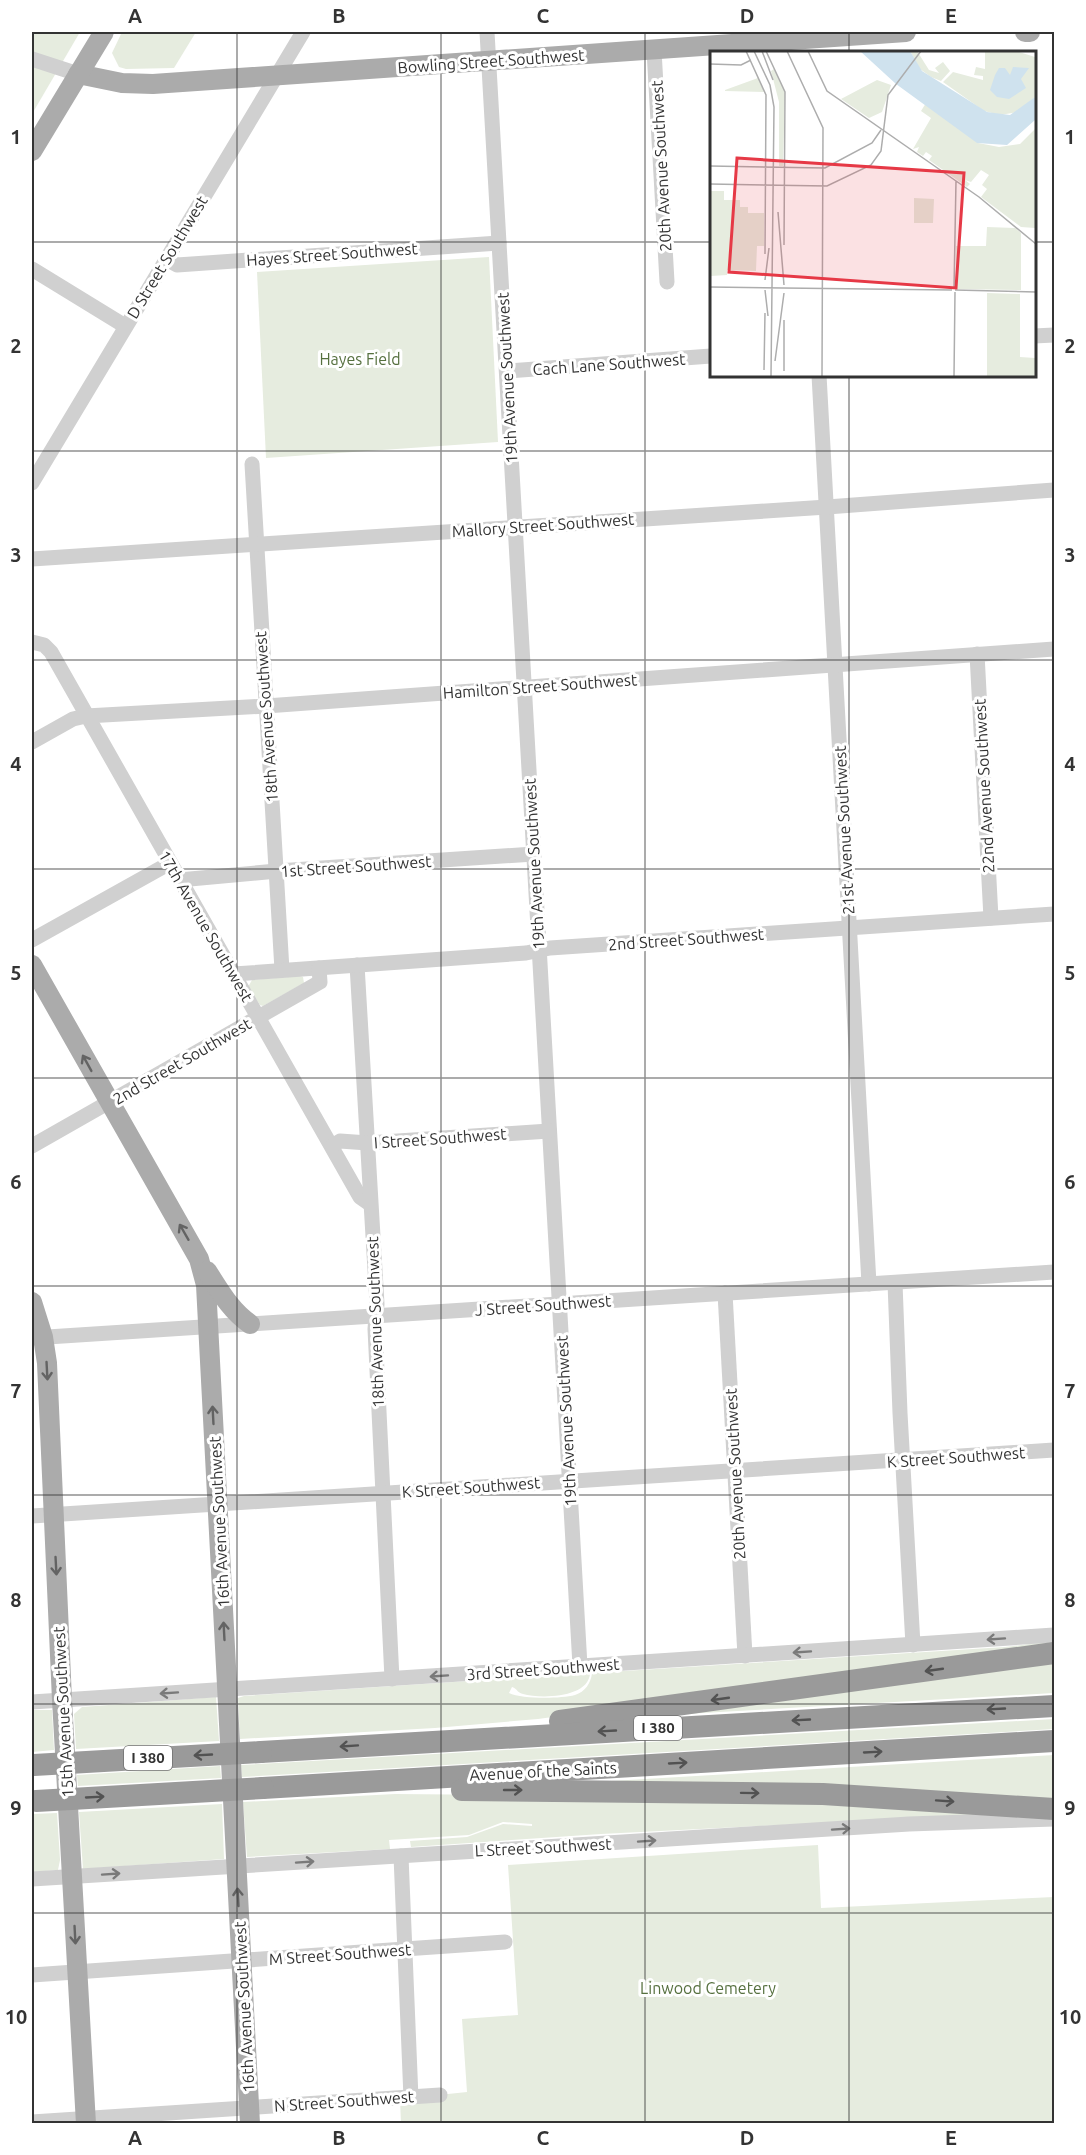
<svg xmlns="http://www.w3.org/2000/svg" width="1086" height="2155" font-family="Ubuntu,sans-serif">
<rect width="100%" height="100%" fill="#fff"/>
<g fill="#e6ecdf">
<polygon points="32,32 80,32 32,114"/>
<polygon points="122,32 196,32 174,68 126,69 119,67 112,53"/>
<polygon points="489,257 498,442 266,458 257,272"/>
<polygon points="300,976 303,977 304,983 263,1006 260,1005 248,987 252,980"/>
<path d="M1054,1641v7l-516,71 -103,9 -195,11 -2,-41 6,-2 346,-23c-1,25 -49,26 -67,21 -7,-2 -5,-5 -11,-7l-3,6c13,6 50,6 66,2 10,-3 16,-12 17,-22l413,-26z"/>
<polygon points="1054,1657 1054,1693 650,1716"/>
<polygon points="216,1697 219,1741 76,1749 74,1714 82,1707"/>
<polygon points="32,1710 52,1710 54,1750 32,1752"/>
<polygon points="1054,1719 1054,1729 242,1777 241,1765"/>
<polygon points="1054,1755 1054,1805 611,1781"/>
<polygon points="220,1766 221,1778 78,1786 77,1775"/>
<polygon points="395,1794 766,1797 1041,1812 601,1834 411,1847 410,1841 467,1837 503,1824 532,1826 532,1824 503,1822 469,1835 389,1840 390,1849 247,1857 243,1802"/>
<polygon points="222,1804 224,1859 83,1869 79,1812"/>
<polygon points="57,1813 60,1860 58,1870 32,1872 32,1814"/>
<polygon points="818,1845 821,1908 1054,1897 1054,2123 401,2124 400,2099 467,2092 462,2019 518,2015 508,1865"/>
</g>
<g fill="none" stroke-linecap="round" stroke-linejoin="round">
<g stroke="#d0d0d0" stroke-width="15">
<polyline points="487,32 580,1666"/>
<polyline points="654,50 667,282"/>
<polyline points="32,59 78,74"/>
<polyline points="166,259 177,265 499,243"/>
<polyline points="32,269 125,326"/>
<polyline points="1034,336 1054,335"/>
<polyline points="507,371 711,356"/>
<polyline points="819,375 869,1284"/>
<polyline points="252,464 282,970"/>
<polyline points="32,483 303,32"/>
<polyline points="32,559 827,507 1054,490"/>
<polyline points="32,642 44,645 51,652 360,1197 370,1204"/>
<polyline points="977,654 991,918"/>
<polyline points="32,742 73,719 86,716 266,706 1054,649"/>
<polyline points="179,880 277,871 534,854"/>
<polyline points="32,940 170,863"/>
<polyline points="357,965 377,1304 375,1329 392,1679"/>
<polyline points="234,974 526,953 550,948 1054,914"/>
<polyline points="32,1146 320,982 319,968"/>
<polyline points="332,1146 340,1141 368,1143 549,1131"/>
<polyline points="895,1283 900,1413 913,1645"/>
<polyline points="725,1293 745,1656"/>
<polyline points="32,1338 1054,1272"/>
<polyline points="32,1516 1054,1450"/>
<polyline points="32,1702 1054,1635"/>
<polyline points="401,1856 411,2098"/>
<polyline points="32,1879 909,1824 1054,1819"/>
<polyline points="32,1975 505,1942"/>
<polyline points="32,2122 440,2095"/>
</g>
<g stroke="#ababab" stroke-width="20">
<polyline points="1025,32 1030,32"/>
<polyline points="78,74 122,83 153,84 906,32"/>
<polyline points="32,151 104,32"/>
<polyline points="32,965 199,1259 206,1285 250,2124"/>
<path d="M207,1271c13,20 23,39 43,53"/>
<polyline points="32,1302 43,1337 47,1363 62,1700 86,2124"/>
</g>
<g stroke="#9a9a9a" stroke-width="22">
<polyline points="560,1721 1054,1653"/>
<polyline points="261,1752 1054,1706"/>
<polyline points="263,1788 1054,1741"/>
<polyline points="462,1790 823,1794 1054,1809"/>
</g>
<g stroke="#9a9a9a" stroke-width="22">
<polyline points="34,1765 261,1752"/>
<polyline points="36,1801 263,1788"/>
</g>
</g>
<defs><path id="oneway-shaft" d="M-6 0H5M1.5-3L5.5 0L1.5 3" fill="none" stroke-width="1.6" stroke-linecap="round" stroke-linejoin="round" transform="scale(1.5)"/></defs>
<g stroke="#636363">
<use href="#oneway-shaft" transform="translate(87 1063) rotate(-119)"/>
<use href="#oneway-shaft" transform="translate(184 1232) rotate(-120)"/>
<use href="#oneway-shaft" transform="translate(47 1371) rotate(87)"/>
<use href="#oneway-shaft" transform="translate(213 1415) rotate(-93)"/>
<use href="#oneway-shaft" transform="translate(56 1566) rotate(87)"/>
<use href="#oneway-shaft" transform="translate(224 1631) rotate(-93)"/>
<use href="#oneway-shaft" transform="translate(238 1897) rotate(-93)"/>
<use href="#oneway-shaft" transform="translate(75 1935) rotate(87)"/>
</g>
<g stroke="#7a7a7a">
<use href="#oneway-shaft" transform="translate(996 1639) rotate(176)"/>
<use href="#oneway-shaft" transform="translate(802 1652) rotate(176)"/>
<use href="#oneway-shaft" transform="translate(439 1676) rotate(176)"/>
<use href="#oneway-shaft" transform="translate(169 1693) rotate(176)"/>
<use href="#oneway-shaft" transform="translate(841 1829) rotate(-4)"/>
<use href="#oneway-shaft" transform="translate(647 1841) rotate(-4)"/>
<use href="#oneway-shaft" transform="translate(305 1862) rotate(-4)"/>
<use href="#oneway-shaft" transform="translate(111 1874) rotate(-4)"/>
</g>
<g stroke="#525252">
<use href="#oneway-shaft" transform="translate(934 1670) rotate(172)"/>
<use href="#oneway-shaft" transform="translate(720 1699) rotate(172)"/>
<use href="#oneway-shaft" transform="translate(996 1709) rotate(177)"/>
<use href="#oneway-shaft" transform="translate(801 1720) rotate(177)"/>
<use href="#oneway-shaft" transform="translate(607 1731) rotate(177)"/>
<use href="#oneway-shaft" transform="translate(349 1746) rotate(176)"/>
<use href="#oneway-shaft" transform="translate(873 1752) rotate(-3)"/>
<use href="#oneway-shaft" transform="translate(203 1755) rotate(177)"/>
<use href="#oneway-shaft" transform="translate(678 1763) rotate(-3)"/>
<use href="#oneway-shaft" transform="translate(513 1790)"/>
<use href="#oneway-shaft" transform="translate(750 1793) rotate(1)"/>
<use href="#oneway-shaft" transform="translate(95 1797) rotate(-3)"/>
<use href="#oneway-shaft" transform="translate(945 1801) rotate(4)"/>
</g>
<path fill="none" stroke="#333" stroke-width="1.5" stroke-opacity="0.55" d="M237,32v2092M441,32v2092M645,32v2092M849,32v20M32,242h679M1034,242h20M849,375v1749M32,451h1022M32,660h1022M32,869h1022M32,1078h1022M32,1286h1022M32,1495h1022M32,1704h1022M32,1913h1022"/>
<g text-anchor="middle" stroke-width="6" stroke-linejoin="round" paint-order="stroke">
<g fill="#fff" stroke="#707070" stroke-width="1.5">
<rect x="634" y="1716" width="48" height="24" rx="4.5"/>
<rect x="124" y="1746" width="48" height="24" rx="4.5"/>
</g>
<g font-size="15" font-weight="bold" fill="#333">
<text x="658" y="1733">I 380</text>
<text x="148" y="1763">I 380</text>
</g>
<g font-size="16" fill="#333" stroke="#fff">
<text transform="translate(491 61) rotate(-4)" y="6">Bowling Street Southwest</text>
<text transform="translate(661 166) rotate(-93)" y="6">20th Avenue Southwest</text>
<text transform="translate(332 254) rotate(-4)" y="6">Hayes Street Southwest</text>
<text transform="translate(167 257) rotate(-59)" y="6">D Street Southwest</text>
<text transform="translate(609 364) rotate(-4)" y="6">Cach Lane Southwest</text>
<text transform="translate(507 378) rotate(-93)" y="6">19th Avenue Southwest</text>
<text transform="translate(543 525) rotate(-4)" y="6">Mallory Street Southwest</text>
<text transform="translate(540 686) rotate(-4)" y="6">Hamilton Street Southwest</text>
<text transform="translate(266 717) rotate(-94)" y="6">18th Avenue Southwest</text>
<text transform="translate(984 786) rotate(-93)" y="6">22nd Avenue Southwest</text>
<text transform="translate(844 830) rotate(-93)" y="6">21st Avenue Southwest</text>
<text transform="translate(534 864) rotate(-93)" y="6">19th Avenue Southwest</text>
<text transform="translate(356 866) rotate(-4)" y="6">1st Street Southwest</text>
<text transform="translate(206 926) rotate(60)" y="6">17th Avenue Southwest</text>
<text transform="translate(686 939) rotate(-4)" y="6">2nd Street Southwest</text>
<text transform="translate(182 1061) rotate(-30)" y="6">2nd Street Southwest</text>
<text transform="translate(440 1138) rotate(-4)" y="6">I Street Southwest</text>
<text transform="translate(543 1305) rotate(-4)" y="6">J Street Southwest</text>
<text transform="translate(375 1322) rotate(-92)" y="6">18th Avenue Southwest</text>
<text transform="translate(566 1421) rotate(-93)" y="6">19th Avenue Southwest</text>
<text transform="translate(956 1457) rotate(-4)" y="6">K Street Southwest</text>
<text transform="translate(735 1474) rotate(-93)" y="6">20th Avenue Southwest</text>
<text transform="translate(471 1487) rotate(-4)" y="6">K Street Southwest</text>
<text transform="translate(219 1522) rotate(-93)" y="6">16th Avenue Southwest</text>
<text transform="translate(543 1669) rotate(-4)" y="6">3rd Street Southwest</text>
<text transform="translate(63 1712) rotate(-93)" y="6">15th Avenue Southwest</text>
<text transform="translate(543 1771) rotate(-3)" y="6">Avenue of the Saints</text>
<text transform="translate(543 1847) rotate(-3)" y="6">L Street Southwest</text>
<text transform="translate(340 1954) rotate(-4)" y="6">M Street Southwest</text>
<text transform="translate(244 2007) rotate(-93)" y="6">16th Avenue Southwest</text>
<text transform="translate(344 2101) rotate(-4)" y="6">N Street Southwest</text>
</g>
<g font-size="16" fill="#56703f" stroke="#fff">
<text x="360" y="365">Hayes Field</text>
<text x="708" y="1994">Linwood Cemetery</text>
</g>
</g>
<g transform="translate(710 51)">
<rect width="326" height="326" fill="#fff"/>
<path d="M200,0h7l12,19 10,3 -4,-5 8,-6 7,9 -9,10 -10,-4 -11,-8zM275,0h31l19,6v40l-17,15 -18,3 -16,-4 -41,-29 10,-10 30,8v-4l-9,-1 2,-8 9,2zM64,18l11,23 -2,74h-4v-64l-8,-31zM48,27l6,14 -39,-1v-1zM167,29l14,5 -9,27 -13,6 -28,-19zM216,52l52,40 21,4 21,-3 15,-15v99l-14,-1 -40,-30 6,-8 -5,-4 7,-10 -8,-5 -10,12 -6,-2 5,4 -3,3 -38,-27 3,-4 -6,-4 -3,4 -6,-4 2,-5 -6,2 18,-31 -10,-7zM0,140h14v9h16v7h8v6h16v33h-7l-1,25 -29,-1v5l-16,1v11zM204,147l20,1 -1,24h-19zM277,176l28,1 6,5v57l-65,-1v-43h30zM277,242l33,1v63l15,1v18h-48z" fill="#e6ecdf"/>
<path d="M150,0h50l12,20 65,41 23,3 25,-18v23l-28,25 -30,-2 -81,-59zM303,16l16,1 -8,11 5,9 -17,11 -12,-2 -7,-7 5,-15 4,-7h6l5,7z" fill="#cfe2ee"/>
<path fill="none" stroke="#adadad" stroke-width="1.5" d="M36,0l20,44 -1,159M44,0l16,34 4,22 -3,269M52,0l11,29M56,0l19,41 -1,153M77,0l36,77 -1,248M98,0l19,40 152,106 57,47M0,13l31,1 10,-5M0,115l115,2 47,-25 9,-13M0,133l117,2 44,-21 10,-14 7,-56 33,-44M68,161l6,73M55,229l4,-32M0,236l242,3M244,238l2,-108M55,239l3,26M245,239l81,2M65,310l9,-68M54,319l1,-57M74,320v-51M244,325l1,-84"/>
<path fill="#e63946" fill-opacity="0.15" stroke="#e63946" stroke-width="3" d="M27,107l227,15 -8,115 -227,-16z"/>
<rect width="326" height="326" fill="none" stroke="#333" stroke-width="3"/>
</g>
<rect width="1086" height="2155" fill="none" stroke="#ffffff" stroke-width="66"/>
<rect x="33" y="33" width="1020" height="2089" fill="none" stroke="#333" stroke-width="2"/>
<g font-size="20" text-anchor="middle" font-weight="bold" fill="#333">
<text x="135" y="23">A</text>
<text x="339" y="23">B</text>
<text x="543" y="23">C</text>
<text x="747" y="23">D</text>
<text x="951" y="23">E</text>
<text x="16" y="144">1</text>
<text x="1070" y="144">1</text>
<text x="16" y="353">2</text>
<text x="1070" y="353">2</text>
<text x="16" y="562">3</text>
<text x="1070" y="562">3</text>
<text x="16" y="771">4</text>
<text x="1070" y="771">4</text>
<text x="16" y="980">5</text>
<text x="1070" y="980">5</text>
<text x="16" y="1189">6</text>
<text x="1070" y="1189">6</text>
<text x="16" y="1398">7</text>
<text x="1070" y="1398">7</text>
<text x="16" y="1607">8</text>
<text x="1070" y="1607">8</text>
<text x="16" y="1815">9</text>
<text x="1070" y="1815">9</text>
<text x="16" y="2024">10</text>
<text x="1070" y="2024">10</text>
<text x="135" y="2145">A</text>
<text x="339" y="2145">B</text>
<text x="543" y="2145">C</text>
<text x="747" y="2145">D</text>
<text x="951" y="2145">E</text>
</g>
</svg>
